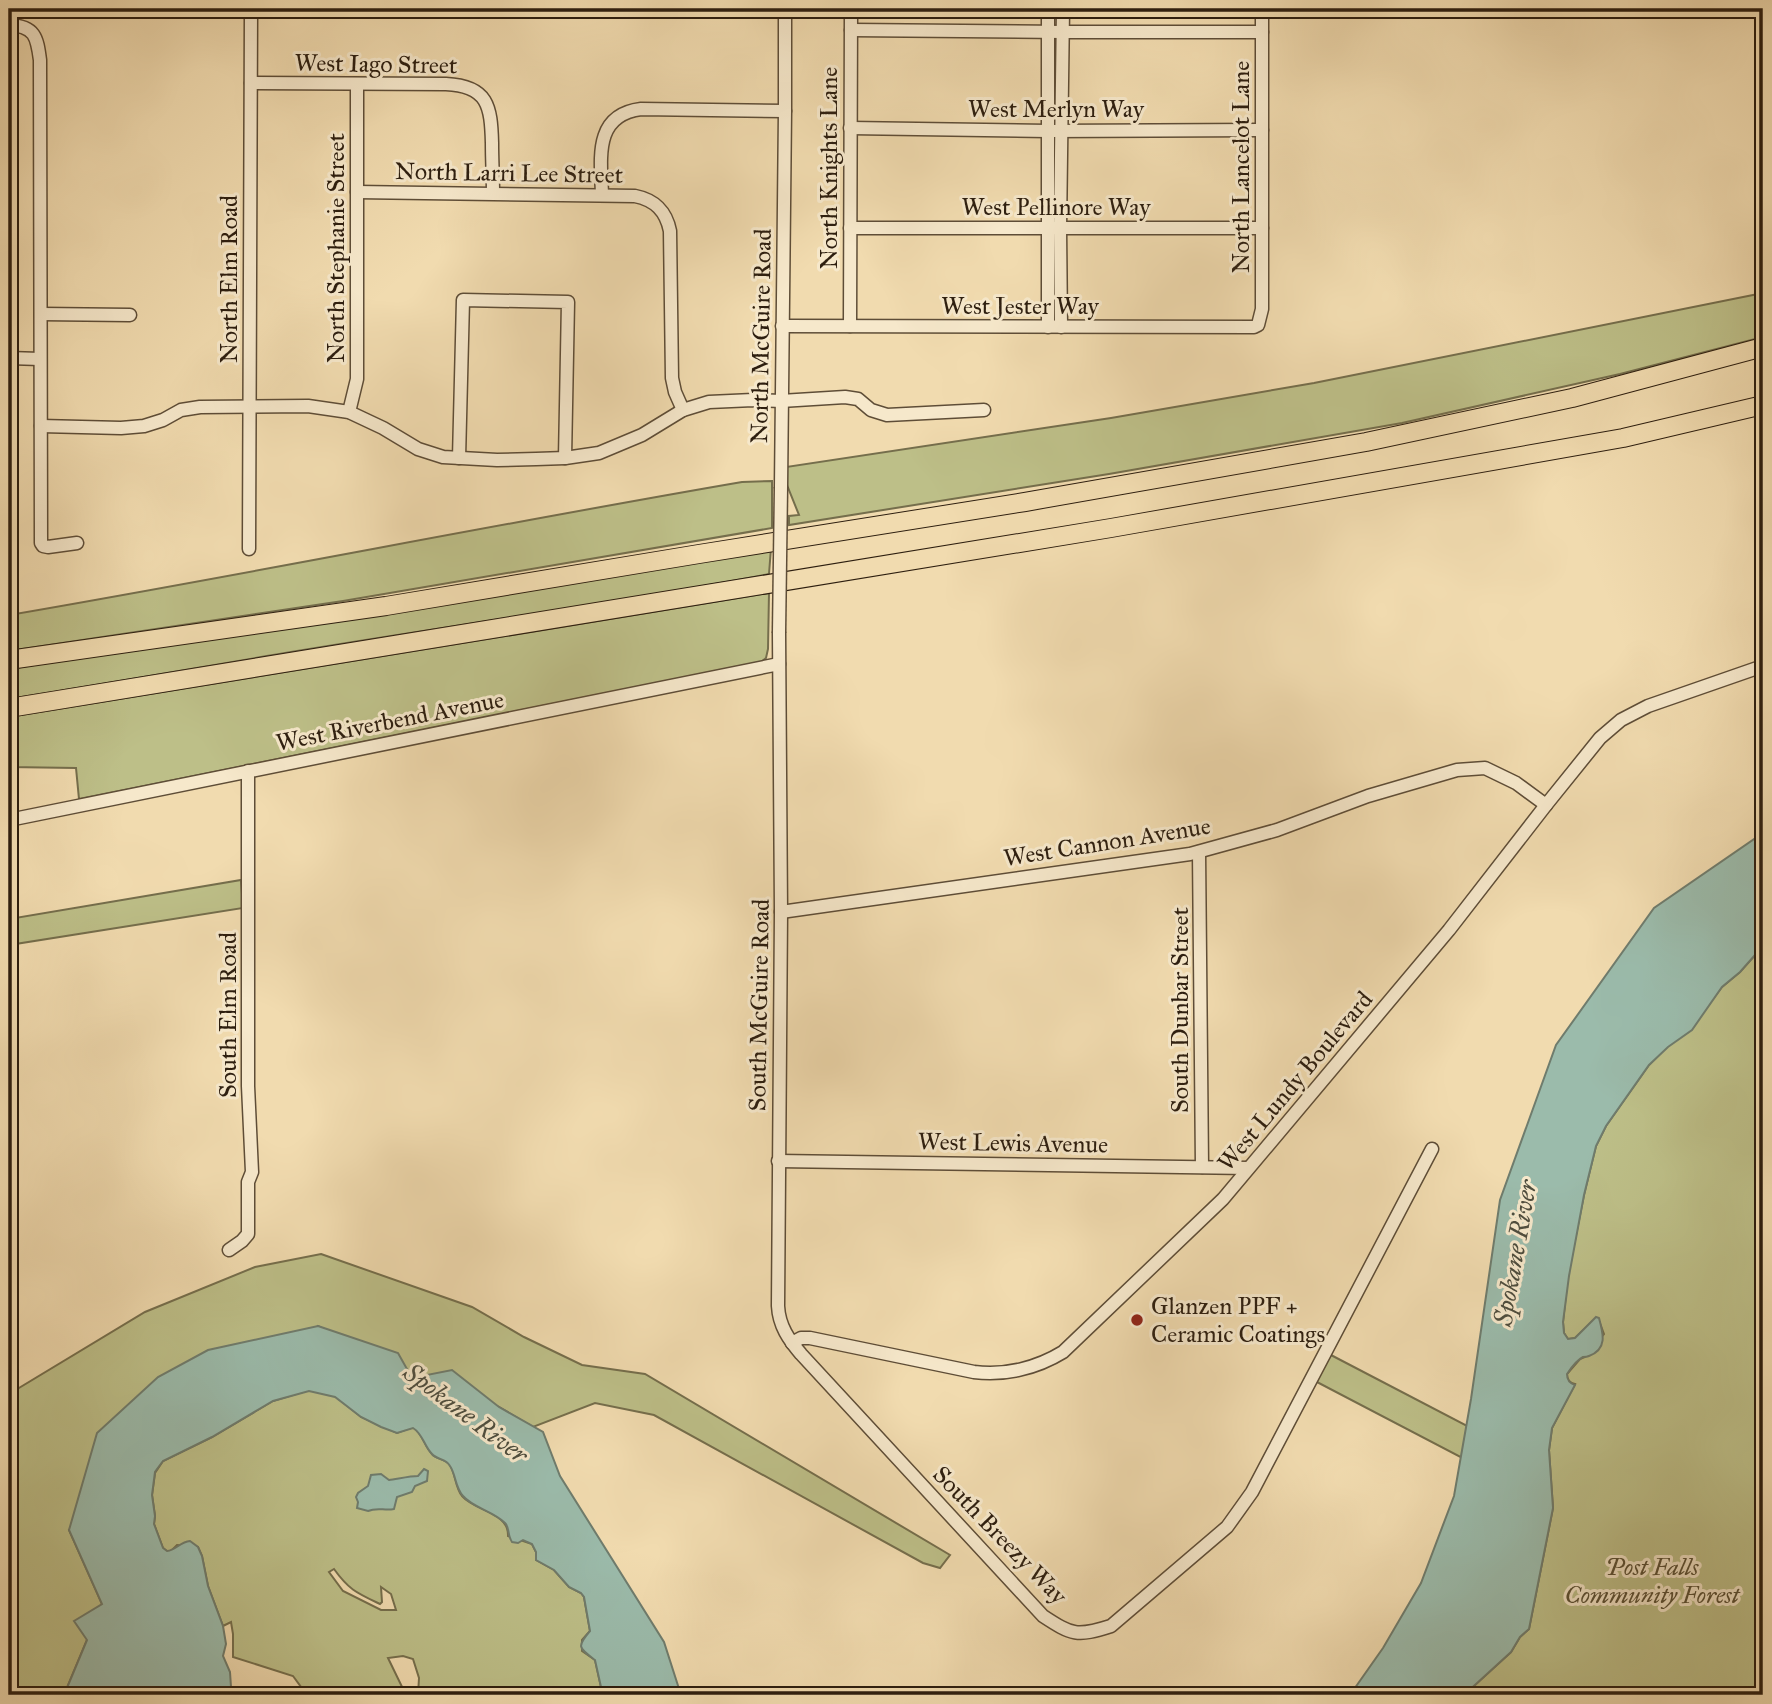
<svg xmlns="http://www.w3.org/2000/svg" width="1772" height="1704" font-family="'IM FELL Great Primer',serif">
<rect width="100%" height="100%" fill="#f1dbaf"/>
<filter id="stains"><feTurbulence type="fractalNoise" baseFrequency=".00286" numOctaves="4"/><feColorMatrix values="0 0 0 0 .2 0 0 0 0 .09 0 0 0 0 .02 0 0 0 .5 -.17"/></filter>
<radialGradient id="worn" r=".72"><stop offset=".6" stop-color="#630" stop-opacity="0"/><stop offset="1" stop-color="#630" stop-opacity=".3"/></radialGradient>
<g fill="#bdbf88" stroke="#756e4c" stroke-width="2" fill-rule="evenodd">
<polygon points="1763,293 1763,337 1620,374 1402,423 1109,474 789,525 789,516 799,515 787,485 786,467 1111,418 1314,383"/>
<path d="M772,481v47l-429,73 -334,50v-36c245,-42 488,-91 733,-133z"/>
<path d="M771,548l-2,26c-157,30 -315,51 -472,77 -96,16 -192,33 -288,48v-30z"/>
<polygon points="769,593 768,649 766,658 761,662 79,799 76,768 9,767 9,717"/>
<polygon points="241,880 243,908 9,945 9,919"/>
<path d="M1763,946v749h-299l47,-43 9,-15 9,-8 24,-121 -4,-58 3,-22 23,-44c-6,-1 -8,-5 -8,-10l13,-15 5,-2 19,-23 -6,-16h-2l-21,20 -7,1 -4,-6 -1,-11 5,-46 16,-81 12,-49 10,-20 43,-61 60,-61 13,-17 18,-15z"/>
<polygon points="321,1254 472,1307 524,1337 582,1365 645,1374 950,1555 940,1568 923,1563 654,1415 595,1403 533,1427 499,1407 411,1378 318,1326 69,1530 102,1604 64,1695 9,1695 9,1394 145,1312 255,1267"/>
<polygon points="1329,1354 1475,1430 1470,1462 1315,1381"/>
<path d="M309,1390l26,6 26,21 36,16 16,-6c10,7 11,19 19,27 5,6 13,4 18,11 6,10 5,22 12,31 13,15 47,16 46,40l24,8 4,8v8l18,10 15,17 12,6 3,4 6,34 -8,9v11l13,9 6,27h-11v8h-13v-7l-25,1 -1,6h-133l1,-17 -6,-19 -10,-3 -15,2 18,37h-104l-1,-8 -8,-11 -60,-19v-23l-2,-12 -8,4 -15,-40 -6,-30 -4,-9 -21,-2 -6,6h-4l-4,-3 -9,-24 1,-8 -3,-21 3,-22 8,-12 49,-24 61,-36zM334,1569c15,21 23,24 46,35l2,-2 -1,-15 10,7 5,16h-15l-38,-19 -14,-19z"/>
</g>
<g fill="#9bbbab" stroke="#6f7c6d" stroke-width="2">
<path d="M1763,833v113l-23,26 -18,15 -30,43 -24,17 -19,18 -43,61 -10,20 -12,49 -15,81 -6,46 1,11 4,6 7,-1 21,-21 3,1c4,15 9,31 -10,38 -2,1 -4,1 -6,1 -6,3 -12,11 -16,17 0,6 2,9 8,11l-23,43 -3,22 4,58 -24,121 -9,8 -9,15 -47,43h-114l33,-47 38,-65 33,-87 17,-97 29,-199 56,-155 98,-137z"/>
<path d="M318,1326l80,27 14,25 40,-8 47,37 44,25 17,44 104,166 17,53h-59l-18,-3 -3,-5 -6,-27c-16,-12 -19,-13 -5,-29l-6,-34 -3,-4 -12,-6 -15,-17 -18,-10v-8l-4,-8 -9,-4 -5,3 -6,-1c-5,-7 -2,-14 -7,-19 -12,-12 -32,-15 -42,-27 -8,-9 -7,-21 -13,-30 -4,-8 -13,-6 -18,-12 -8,-8 -9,-20 -19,-26l-16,5 -16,-6 -20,-10 -26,-20 -26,-6 -36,10 -61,36 -49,24 -8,11 -3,23 3,21 -1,8 9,24 4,3c9,-1 13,-9 23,-10l8,6 4,9 6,30 15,40 3,18 -3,12 7,16 1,15 -5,8h-162l23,-55 -13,-19 28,-17 -33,-74 28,-97 61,-56 50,-27z"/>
<path d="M424,1469l4,2 -1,10 -12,5 -3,6 -15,5 -3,12c-9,2 -17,-2 -26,2l-11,-3 1,-6 -2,-5 2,-4 10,-7 3,-11 10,-1 8,6c8,-1 21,-4 29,-4z"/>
</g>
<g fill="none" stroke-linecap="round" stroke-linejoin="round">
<defs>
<g id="minor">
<path d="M9,25c26,1 28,12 31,35l1,483 2,3 5,1 29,-4"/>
<polyline points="851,30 1063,32 1262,32"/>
<path d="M251,83l195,1c42,2 45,22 46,59 0,17 1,33 1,50"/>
<polyline points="850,128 1048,131 1262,130"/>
<path d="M357,192l278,4c20,4 31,15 35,35l2,147 3,14 8,18"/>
<path d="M602,195c-1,-36 -9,-80 39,-86l144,2"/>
<polyline points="850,228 1262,228"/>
<polyline points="41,314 130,315"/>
<polyline points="782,326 1254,327 1258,325 1262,309 1262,9"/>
<polyline points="850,326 851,9"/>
<polyline points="1048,327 1048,9"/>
<polyline points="1061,327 1060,228 1063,9"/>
<polyline points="9,358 40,359"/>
<polyline points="349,412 357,379 357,84"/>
<polyline points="41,426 121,428 144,426 163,420 181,410 200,407 308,406 349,412 383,428 418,449 443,457 497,460 536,459 565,458 599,453 642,435 683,410 709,402 753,400 781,401 845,397 858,399 871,410 887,415 984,410"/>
<polyline points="459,458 463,300 568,302 565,458"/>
<polyline points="781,487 785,111 785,9"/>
<polyline points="249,549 251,9"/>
<path d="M779,633l2,279 -3,394c1,20 11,34 23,48l242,262c29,19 34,21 68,10l116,-99 25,-35 180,-343"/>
<polyline points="9,820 779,664"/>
<polyline points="1199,852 1202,1167"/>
<polyline points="781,912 1190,854 1277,830 1368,796 1457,770 1485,768 1516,783 1546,805"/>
<polyline points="778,1161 1248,1168"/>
<polyline points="229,1250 242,1241 248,1234 248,1182 252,1172 248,1086 248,771"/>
<path d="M792,1343l9,-5h9l164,34c31,4 63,-4 89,-20l160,-153 226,-269 97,-125 54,-67 21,-18 27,-14 115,-40"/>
</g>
<g id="highway">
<polyline points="9,660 386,606 699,554 1025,502 1366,442 1572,398 1763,347"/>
<polyline points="9,708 1111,528 1623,438 1763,405"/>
</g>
</defs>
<use href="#minor" stroke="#5e4d37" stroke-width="15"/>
<use href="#highway" stroke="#2d1e0f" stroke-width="20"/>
<use href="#minor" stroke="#f6e8cb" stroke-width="12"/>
<use href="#highway" stroke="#f1dbaf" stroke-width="18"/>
<defs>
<polyline id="minor-bridge" points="779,633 781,487"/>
</defs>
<use href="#minor-bridge" stroke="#5e4d37" stroke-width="15" stroke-linecap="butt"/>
<use href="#minor-bridge" stroke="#f6e8cb" stroke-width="12"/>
</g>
<circle fill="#8f2418" stroke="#f6e8cb" stroke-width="2.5" cx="1137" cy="1320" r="7"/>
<g text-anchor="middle" stroke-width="6" stroke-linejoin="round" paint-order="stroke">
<g font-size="24" fill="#2d1e0f" stroke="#f6e8cb">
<text transform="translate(376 64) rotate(1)" y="8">West Iago Street</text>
<text x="1056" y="117">West Merlyn Way</text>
<text transform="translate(1241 167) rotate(-90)" y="8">North Lancelot Lane</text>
<text transform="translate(829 168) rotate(-90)" y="8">North Knights Lane</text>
<text transform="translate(509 173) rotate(1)" y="8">North Larri Lee Street</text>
<text x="1056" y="215">West Pellinore Way</text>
<text transform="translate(336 248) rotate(-90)" y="8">North Stephanie Street</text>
<text transform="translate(229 279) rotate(-90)" y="8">North Elm Road</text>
<text x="1020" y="314">West Jester Way</text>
<text transform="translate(761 336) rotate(-89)" y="8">North McGuire Road</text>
<text transform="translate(390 721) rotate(-11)" y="8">West Riverbend Avenue</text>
<text transform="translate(1107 842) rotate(-9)" y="8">West Cannon Avenue</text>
<text transform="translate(759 1005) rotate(-89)" y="8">South McGuire Road</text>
<text transform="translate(1180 1010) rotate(-90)" y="8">South Dunbar Street</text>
<text transform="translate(228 1015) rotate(-90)" y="8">South Elm Road</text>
<text transform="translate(1295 1081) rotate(-50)" y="8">West Lundy Boulevard</text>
<text transform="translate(1013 1143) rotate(1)" y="8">West Lewis Avenue</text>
<text transform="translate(1000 1535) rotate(46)" y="8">South Breezy Way</text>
</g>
<g font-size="24" fill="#2d1e0f" stroke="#f6e8cb" text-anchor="start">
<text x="1151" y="1314">Glanzen PPF +<tspan x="1151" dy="28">Ceramic Coatings</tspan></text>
</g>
<g font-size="24" font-style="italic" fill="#584e33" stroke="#f6e8cb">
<text x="1652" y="1575">Post Falls<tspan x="1652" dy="28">Community Forest</tspan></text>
</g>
<g font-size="26" font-style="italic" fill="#4e4d3e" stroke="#f6e8cb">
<text transform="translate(1515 1253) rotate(-80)" y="9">Spokane River</text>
<text transform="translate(466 1413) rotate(37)" y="9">Spokane River</text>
</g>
</g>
<rect width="1772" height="1704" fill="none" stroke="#f1dbaf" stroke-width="35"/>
<rect x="10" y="10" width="1751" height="1683" fill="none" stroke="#2d1e0f" stroke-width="3.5"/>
<rect x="18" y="18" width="1737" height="1669" fill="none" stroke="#2d1e0f" stroke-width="2"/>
<rect width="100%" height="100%" filter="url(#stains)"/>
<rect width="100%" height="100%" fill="url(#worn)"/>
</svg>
